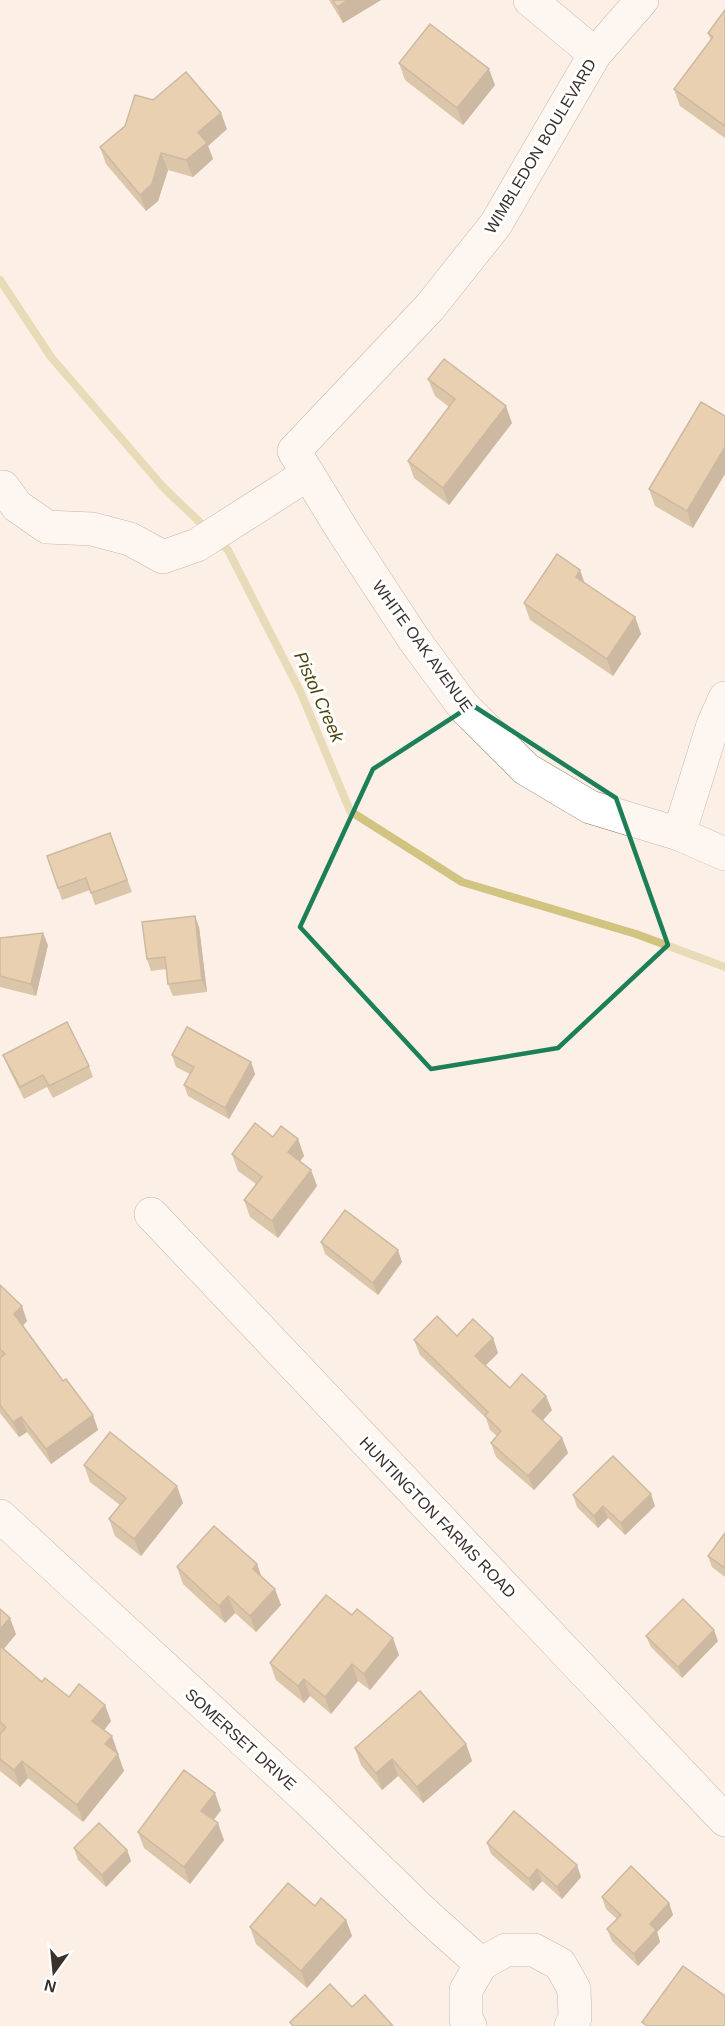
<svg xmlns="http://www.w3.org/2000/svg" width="725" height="2026" font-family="Arial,sans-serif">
<rect width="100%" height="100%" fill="#fcefe6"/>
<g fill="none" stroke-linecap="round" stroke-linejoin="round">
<g stroke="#d1c380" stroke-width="8">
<polyline points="0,280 51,357 164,488 208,530"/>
<polyline points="217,540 228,550 301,693 350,811 462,882 636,934 725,967"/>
</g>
<defs>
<g id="minor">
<polyline points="530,0 595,54"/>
<polyline points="642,0 595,54 496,224 430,307 294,451 343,531 413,638 463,706 526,769 590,807 679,834 725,854"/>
<polyline points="0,487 3,487 17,506 47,527 92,529 130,539 163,557 197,545 308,474"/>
<polyline points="679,834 713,725 725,698"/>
<polyline points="151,1214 725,1820"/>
<polyline points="0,1516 307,1799 423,1912 481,1964"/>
<polyline points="470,2026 466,2019 466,1990 481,1964 506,1950 534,1950 560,1964 574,1989 575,2018 571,2026"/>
</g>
</defs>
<use href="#minor" stroke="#8b7769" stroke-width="34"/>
<use href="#minor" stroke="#fff" stroke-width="33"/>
</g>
<g fill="#b59461">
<polygon points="329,0 381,0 343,23"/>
<polygon points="725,10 725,138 680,106 674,89 711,40 708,33"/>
<polygon points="399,63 495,85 463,125 405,80"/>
<polygon points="227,129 208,146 213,159 193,177 168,170 158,201 146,211 106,164 100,147"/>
<polygon points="428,379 512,423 449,505 414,478 408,461 449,407 435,396"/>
<polygon points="725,416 693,528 655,506 649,489"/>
<polygon points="524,603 635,617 641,634 613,676 530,620"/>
<polygon points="110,833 132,892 95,905 90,890 62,900 47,856"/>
<polygon points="199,927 207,992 173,996 168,984 167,969 151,971 147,959"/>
<polygon points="0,938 48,945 36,996 0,987"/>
<polygon points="3,1055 89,1066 93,1077 53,1098 47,1087 24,1099 8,1067"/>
<polygon points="172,1055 251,1062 255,1074 229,1119 188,1096 184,1085 190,1074 176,1067"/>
<polygon points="273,1137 298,1139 304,1156 300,1161 311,1170 317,1186 278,1238 250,1217 244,1200 256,1184 238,1171 232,1154"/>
<polygon points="321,1242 402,1262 378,1295 325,1254"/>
<polygon points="0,1285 27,1321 23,1325 63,1381 93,1415 98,1430 51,1464 27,1432 19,1437 0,1413"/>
<polygon points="493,1338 498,1353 485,1366 510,1388 552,1410 542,1420 562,1438 568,1453 534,1490 496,1457 491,1443 497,1436 490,1430 486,1418 420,1355 414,1340"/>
<polygon points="84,1465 183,1503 141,1556 115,1536 109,1519 120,1505 90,1482"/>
<polygon points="573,1495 655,1506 625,1535 608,1518 598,1528 577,1507"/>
<polygon points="725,1533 725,1577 712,1567 708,1556"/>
<polygon points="257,1564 261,1577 281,1605 256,1632 235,1613 225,1623 183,1584 177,1567"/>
<polygon points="0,1609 16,1634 4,1649 42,1682 111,1721 104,1730 118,1753 117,1754 124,1771 83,1822 28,1778 20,1787 0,1771"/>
<polygon points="646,1636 718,1641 682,1678 651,1647"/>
<polygon points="399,1655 370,1690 358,1681 331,1714 310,1696 304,1703 276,1680 270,1663"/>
<polygon points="466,1744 472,1761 423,1803 398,1776 382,1790 361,1765 355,1748"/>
<polygon points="221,1810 213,1820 224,1840 190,1884 144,1848 138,1832"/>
<polygon points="487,1843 581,1877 562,1899 542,1881 533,1891 491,1854"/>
<polygon points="74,1848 127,1850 131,1861 106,1887 78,1860"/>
<polygon points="602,1897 669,1903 673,1915 657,1932 660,1942 638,1966 612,1941 607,1929 617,1919 606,1909"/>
<polygon points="315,1906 346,1920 352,1936 307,1988 256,1944 250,1927"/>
</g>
<g fill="#94784f">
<polygon points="348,0 381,0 343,23 337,7"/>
<polygon points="489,69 495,85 463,125 457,108"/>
<polygon points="221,113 227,129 208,146 213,159 193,177 186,160 198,132"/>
<polygon points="161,153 168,170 158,201 146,211 140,195"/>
<polygon points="506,406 512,423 449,505 443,488"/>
<polygon points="725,447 725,474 693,528 687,511"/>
<polygon points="580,570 586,587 576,577"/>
<polygon points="635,617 641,634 613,676 607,659"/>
<polygon points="195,916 199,927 207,992 202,980"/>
<polygon points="43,933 48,945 36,996 31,984"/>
<polygon points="251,1062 255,1074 229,1119 225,1108"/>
<polygon points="298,1139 304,1156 294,1169 288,1152"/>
<polygon points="311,1170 317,1186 278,1238 272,1221"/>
<polygon points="398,1250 402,1262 378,1295 373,1283"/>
<polygon points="22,1306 27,1321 20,1329 14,1314"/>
<polygon points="493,1338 498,1353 480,1371 475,1356"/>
<polygon points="546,1396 552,1410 538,1426 532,1411"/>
<polygon points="93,1415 98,1430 51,1464 46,1449"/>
<polygon points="21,1417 27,1432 19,1437 13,1422"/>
<polygon points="562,1438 568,1453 534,1490 528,1476"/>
<polygon points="177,1486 183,1503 141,1556 134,1539"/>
<polygon points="651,1494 655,1506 625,1535 621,1523"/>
<polygon points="603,1506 608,1518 598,1528 594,1516"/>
<polygon points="257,1564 263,1581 253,1569"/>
<polygon points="275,1589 281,1605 256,1632 250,1616"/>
<polygon points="228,1596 235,1613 225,1623 219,1606"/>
<polygon points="10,1618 16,1634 0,1653 0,1629"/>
<polygon points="714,1630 718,1641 682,1678 678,1667"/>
<polygon points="393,1638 399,1655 370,1690 364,1674"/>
<polygon points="352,1664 358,1681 331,1714 325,1697"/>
<polygon points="304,1679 310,1696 304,1703 298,1686"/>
<polygon points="105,1705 111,1721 98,1738 92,1721"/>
<polygon points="112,1736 118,1753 111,1761 105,1744"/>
<polygon points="466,1744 472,1761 423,1803 417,1787"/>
<polygon points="118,1754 124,1771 83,1822 77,1805"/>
<polygon points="392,1759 398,1776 382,1790 376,1773"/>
<polygon points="22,1761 28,1778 20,1787 14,1770"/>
<polygon points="215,1793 221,1810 208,1828 201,1811"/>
<polygon points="218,1823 224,1840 190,1884 184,1867"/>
<polygon points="127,1850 131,1861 106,1887 102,1875"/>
<polygon points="577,1865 581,1877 562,1899 557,1887"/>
<polygon points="537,1869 542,1881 533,1891 529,1879"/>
<polygon points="669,1903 673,1915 657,1932 660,1942 638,1966 634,1954 650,1924"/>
<polygon points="346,1920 352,1936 307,1988 301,1971"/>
</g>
<g fill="#d3ac71" stroke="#94784f" stroke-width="1.5">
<polygon points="333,0 348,0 337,7"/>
<polygon points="725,10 725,126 674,89 713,37 708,33"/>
<polygon points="430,24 489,69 457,108 399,63"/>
<polygon points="186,72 221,113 198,132 207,143 186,160 161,153 152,184 140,195 100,147 125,126 135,95 153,100"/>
<polygon points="444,359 506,406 443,488 408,461 455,399 428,379"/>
<polygon points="701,402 725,416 725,447 687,511 649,489"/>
<polygon points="557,554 580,570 576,577 635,617 607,659 524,603"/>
<polygon points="110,833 127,880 91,893 86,878 58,888 47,856"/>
<polygon points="195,916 202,980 168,984 165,957 147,959 142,922"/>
<polygon points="43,933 31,984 0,976 0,938"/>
<polygon points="67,1022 89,1066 49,1086 43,1075 20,1087 3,1055"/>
<polygon points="187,1027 251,1062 225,1108 184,1085 194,1067 172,1055"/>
<polygon points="255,1123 273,1137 281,1126 298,1139 288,1152 311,1170 272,1221 244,1200 262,1177 232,1154"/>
<polygon points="345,1210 398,1250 373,1283 321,1242"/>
<polygon points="0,1285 22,1306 14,1314 63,1381 66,1379 93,1415 46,1449 21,1417 13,1422 0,1405 0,1358 5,1354 0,1349"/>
<polygon points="437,1316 457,1336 473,1319 493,1338 475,1356 510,1388 522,1374 546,1396 532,1411 562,1438 528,1476 491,1443 501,1431 485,1416 488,1412 414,1340"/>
<polygon points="110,1432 177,1486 134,1539 109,1519 126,1498 84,1465"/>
<polygon points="613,1456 651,1494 621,1523 603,1506 594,1516 573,1495"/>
<polygon points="214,1526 257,1564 253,1569 275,1589 250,1616 228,1596 219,1606 177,1567"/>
<polygon points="725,1533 725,1568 708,1556"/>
<polygon points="326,1595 352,1615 357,1609 393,1638 364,1674 352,1664 325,1697 304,1679 298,1686 270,1663"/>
<polygon points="683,1599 714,1630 678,1667 646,1636"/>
<polygon points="0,1609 10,1618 0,1629"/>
<polygon points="0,1646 42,1682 45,1678 69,1697 79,1684 105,1705 92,1721 112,1736 105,1744 118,1754 77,1805 22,1761 14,1770 0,1759 0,1734 6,1727 0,1722"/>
<polygon points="420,1691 466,1744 417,1787 392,1759 376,1773 355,1748"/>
<polygon points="184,1770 215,1793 201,1811 218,1823 184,1867 138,1832"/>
<polygon points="514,1811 577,1865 557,1887 537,1869 529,1879 487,1843"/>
<polygon points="99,1823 127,1850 102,1875 74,1848"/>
<polygon points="631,1866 669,1903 650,1924 656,1930 634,1954 607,1929 621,1915 602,1897"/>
<polygon points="288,1883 315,1906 321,1898 346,1920 301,1971 250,1927"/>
<polygon points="683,1966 725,1996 725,2026 647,2026 642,2022"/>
<polygon points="330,1984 352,2007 365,1995 393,2026 293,2026 290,2022"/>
</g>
<path d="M0 0H725V2026H0ZM472,705l144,93 52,147 -110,103 -127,21 -131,-142 73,-158z" fill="#fcefe6" fill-opacity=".55" fill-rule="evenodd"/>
<path fill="none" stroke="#1c7f58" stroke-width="4.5" stroke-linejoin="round" d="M472,705l144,93 52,147 -110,103 -127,21 -131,-142 73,-158z"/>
<g text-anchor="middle" stroke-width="6" stroke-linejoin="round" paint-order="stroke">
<g font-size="16" fill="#39312b" stroke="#fff">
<text transform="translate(540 146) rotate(-59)" y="6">WIMBLEDON BOULEVARD</text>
<text transform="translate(423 646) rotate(54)" y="6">WHITE OAK AVENUE</text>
<text transform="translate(438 1517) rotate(46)" y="6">HUNTINGTON FARMS ROAD</text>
<text transform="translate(241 1739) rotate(42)" y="6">SOMERSET DRIVE</text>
</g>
<g font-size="18" font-style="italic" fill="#4e450f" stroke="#fff">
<text transform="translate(319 697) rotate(66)" y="6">Pistol Creek</text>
</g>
</g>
<g transform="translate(54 1972) rotate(195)" stroke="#ffffff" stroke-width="4.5" paint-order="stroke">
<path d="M0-4.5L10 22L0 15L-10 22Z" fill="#39312b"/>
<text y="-9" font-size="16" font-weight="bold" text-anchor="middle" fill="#39312b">N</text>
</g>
</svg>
